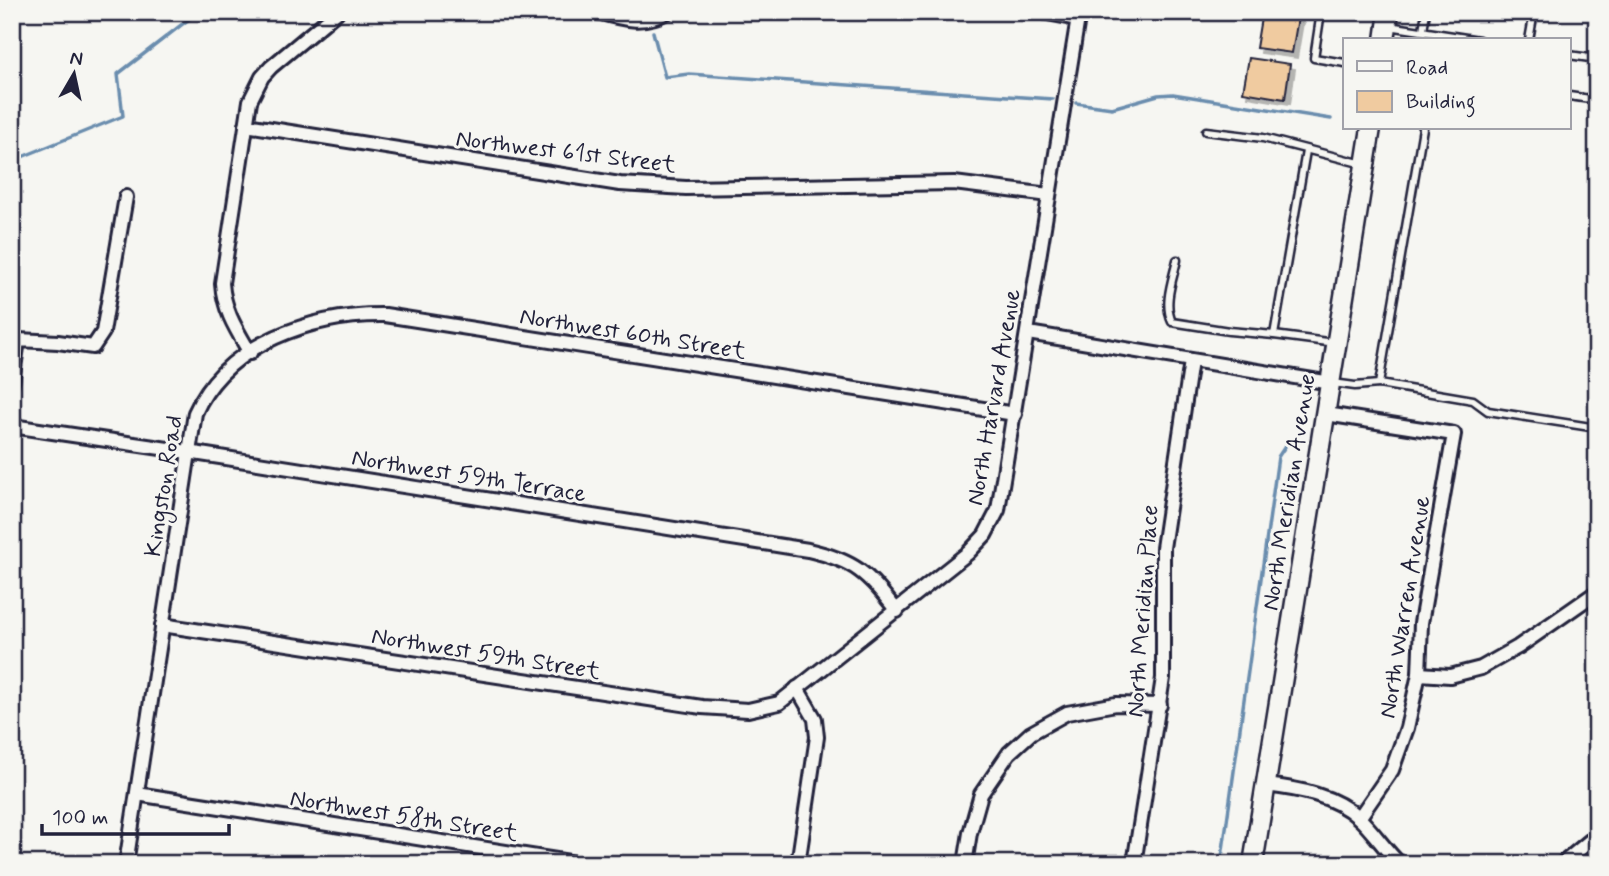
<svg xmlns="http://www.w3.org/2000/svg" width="1609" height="876" font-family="Mynerve,sans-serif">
<defs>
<filter id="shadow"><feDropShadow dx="5" dy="5" stdDeviation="0" flood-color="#0004"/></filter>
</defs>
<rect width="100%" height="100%" fill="#f6f6f2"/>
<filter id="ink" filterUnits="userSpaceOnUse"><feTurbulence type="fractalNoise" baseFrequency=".0143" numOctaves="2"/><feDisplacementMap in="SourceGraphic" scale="14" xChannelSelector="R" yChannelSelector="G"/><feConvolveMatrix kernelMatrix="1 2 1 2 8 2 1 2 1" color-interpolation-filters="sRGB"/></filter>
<g filter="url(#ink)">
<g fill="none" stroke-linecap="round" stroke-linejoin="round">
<g stroke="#6b8dae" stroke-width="3.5">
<polyline points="653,32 665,77 689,74 1053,99"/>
<polyline points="1076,103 1112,108 1158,95 1173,94 1331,119"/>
<polyline points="12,161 123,116 118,74 198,12"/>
<polyline points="1221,864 1278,457 1286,445"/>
</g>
</g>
<g fill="#f0cba0" stroke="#22223b" stroke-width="2" filter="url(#shadow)">
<polygon points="1262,12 1299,12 1292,53 1256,48"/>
<polygon points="1249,58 1290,64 1285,99 1243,92"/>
</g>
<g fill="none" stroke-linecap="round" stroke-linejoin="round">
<defs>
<g id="lane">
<polyline points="1321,12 1314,58 1345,63"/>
<polyline points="1389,26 1479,40"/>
<polyline points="1423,30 1426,12"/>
<polyline points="1529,40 1534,12"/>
<polyline points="1569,55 1597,59"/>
<polyline points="1569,96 1597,100"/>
<polyline points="1423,128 1379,384 1473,400 1488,411 1597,428"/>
<polyline points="1206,131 1263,138 1363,164"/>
<path d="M1177,260c-4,19 -14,43 -5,62l57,9 45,4 32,-184"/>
<polyline points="1274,335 1335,343"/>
<polyline points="1333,383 1355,386 1379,384"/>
</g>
<g id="street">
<path d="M598,12c24,7 46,13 69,0"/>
<polyline points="1042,12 1078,19"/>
<polyline points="246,125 620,184 686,188 954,183 1049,195"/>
<polyline points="1028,333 1331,383"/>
<path d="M250,353c-14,-24 -26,-42 -28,-70l28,-182 12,-24 9,-10 66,-55"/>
<polyline points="12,383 18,340 58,342 93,347 103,332 126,197"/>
<polyline points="1326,414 1454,434 1421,623 1419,674 1407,728 1392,770 1359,818"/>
<path d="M12,426l176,26 620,98c48,11 59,23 89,61"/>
<polyline points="162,625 702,707 748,710 779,703 968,553 985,535 998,510 1079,12"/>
<polyline points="1419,674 1450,676 1481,668 1518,647 1597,592"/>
<polyline points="797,688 815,719 817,737 798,864"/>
<path d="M1266,785c33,4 68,10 93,33 15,14 26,32 41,46"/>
<polyline points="137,794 582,864"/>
<path d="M126,864l69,-451c31,-70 119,-99 190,-98l630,99"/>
<polyline points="965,864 970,833 981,794 1009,753 1031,733 1067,713 1116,704 1160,705"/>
<polyline points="1134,864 1163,678 1163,548 1191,361"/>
<polyline points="1562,864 1597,835"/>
</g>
<g id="secondary">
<polyline points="1385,40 1389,12"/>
<polyline points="1253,864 1371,128"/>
</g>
</defs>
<use href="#lane" stroke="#22223b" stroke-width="11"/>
<use href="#street" stroke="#22223b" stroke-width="18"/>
<use href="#secondary" stroke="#22223b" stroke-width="23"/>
<use href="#lane" stroke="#f6f6f2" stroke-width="6"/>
<use href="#street" stroke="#f6f6f2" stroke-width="12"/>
<use href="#secondary" stroke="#f6f6f2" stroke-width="18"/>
</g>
</g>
<g text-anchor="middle" stroke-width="6" stroke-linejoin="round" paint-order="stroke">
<g font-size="24" fill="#22223b" stroke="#f6f6f2">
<text transform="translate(566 151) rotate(7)" y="8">Northwest 61st Street</text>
<text transform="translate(633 333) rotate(9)" y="8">Northwest 60th Street</text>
<text transform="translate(993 397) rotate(-80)" y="8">North Harvard Avenue</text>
<text transform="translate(469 475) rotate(9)" y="8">Northwest 59th Terrace</text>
<text transform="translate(163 486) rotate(-81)" y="8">Kingston Road</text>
<text transform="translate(1288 492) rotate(-81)" y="8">North Meridian Avenue</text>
<text transform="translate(1404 607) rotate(-81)" y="8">North Warren Avenue</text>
<text transform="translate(1142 611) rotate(-86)" y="8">North Meridian Place</text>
<text transform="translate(486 653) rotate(9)" y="8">Northwest 59th Street</text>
<text transform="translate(404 815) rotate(9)" y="8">Northwest 58th Street</text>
</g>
</g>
<rect width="1609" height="876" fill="none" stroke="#f6f6f2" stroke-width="42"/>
<rect x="21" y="21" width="1567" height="834" fill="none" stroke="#22223b" stroke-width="2.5" filter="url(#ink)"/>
<rect x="1343" y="38" width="228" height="91" fill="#f6f6f2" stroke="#a1a1a9" stroke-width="2"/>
<rect x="1357" y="61" width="35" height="10" fill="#f6f6f2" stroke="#a1a1a9" stroke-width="2"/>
<text x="1406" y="74" font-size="21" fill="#22223b">Road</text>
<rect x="1357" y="91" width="35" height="21" fill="#f0cba0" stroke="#a1a1a9" stroke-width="2"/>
<text x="1406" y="108" font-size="21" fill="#22223b">Building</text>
<g transform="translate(74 74) rotate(9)" stroke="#f6f6f2" stroke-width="5" paint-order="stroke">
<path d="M0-5L12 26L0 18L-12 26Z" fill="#22223b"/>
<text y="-10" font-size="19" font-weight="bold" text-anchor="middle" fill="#22223b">N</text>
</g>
<path d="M42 824v10h187v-10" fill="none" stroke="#22223b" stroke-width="3.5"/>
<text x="52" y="824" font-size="21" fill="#22223b" stroke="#f6f6f2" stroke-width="5" paint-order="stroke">100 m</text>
</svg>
